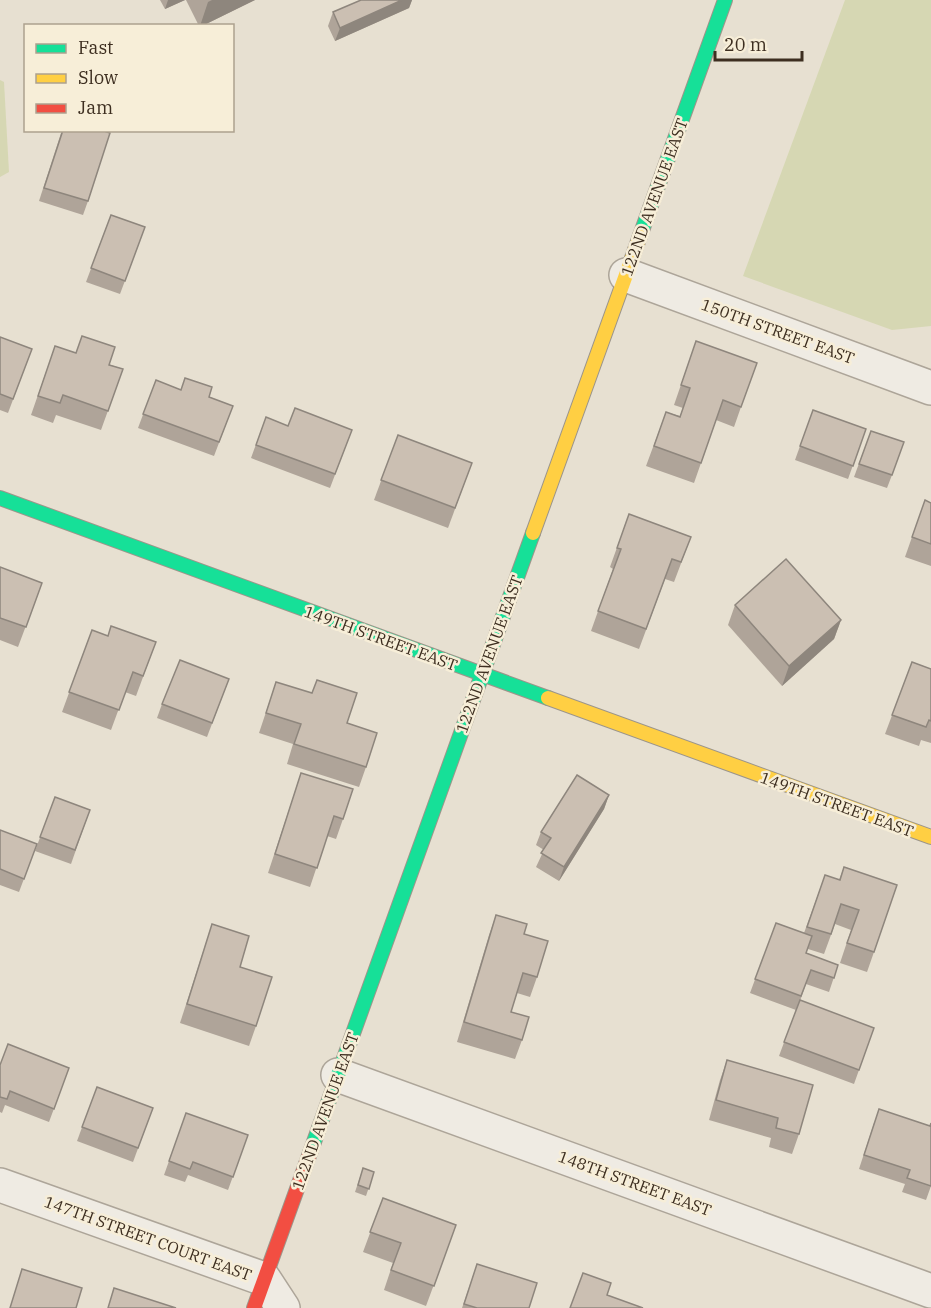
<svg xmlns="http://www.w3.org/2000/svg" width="931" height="1308" font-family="'IBM Plex Serif',serif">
<rect width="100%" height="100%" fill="#e7e0d1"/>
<g fill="#d6d7b3">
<polygon points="845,0 931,0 931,326 892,330 743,276"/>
<polygon points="0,80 4,82 9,172 0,177"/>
</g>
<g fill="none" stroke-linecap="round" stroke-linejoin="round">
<defs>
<g id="street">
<polyline points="626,275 931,388"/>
<polyline points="338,1075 931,1291"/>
<polyline points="0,1185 264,1279 283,1308"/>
</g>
<g id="fast">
<polyline points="640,236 725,0"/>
<polyline points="0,498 548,698"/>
<polyline points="310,1153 533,533"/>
</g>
<g id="slow">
<polyline points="533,533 640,236"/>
<polyline points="548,698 931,837"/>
</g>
<polyline id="jam" points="254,1308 310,1153"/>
</defs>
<use href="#street" stroke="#ada599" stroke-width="36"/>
<use href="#fast" stroke="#9c958a" stroke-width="16"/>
<use href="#slow" stroke="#9c958a" stroke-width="16"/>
<use href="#jam" stroke="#9c958a" stroke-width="16"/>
<use href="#street" stroke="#efebe3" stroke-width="33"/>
<use href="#fast" stroke="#16e098" stroke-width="14"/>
<use href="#slow" stroke="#ffcf43" stroke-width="14"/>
<use href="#jam" stroke="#f24e42" stroke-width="14"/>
</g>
<g fill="#afa499">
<polygon points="160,0 185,0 165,9"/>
<polygon points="186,0 255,0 202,26 199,26"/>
<polygon points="361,0 412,0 409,8 335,41 328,26 333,12"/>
<polygon points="62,130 88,201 83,215 39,201"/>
<polygon points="111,215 145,227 120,294 86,282"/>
<polygon points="0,337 32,349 8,413 0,410"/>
<polygon points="696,341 741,407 734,427 716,420 694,483 646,466 666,412 680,416 683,408 674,405"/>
<polygon points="55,346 123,369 101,430 56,415 53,423 31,415"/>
<polygon points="156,380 181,390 209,397 233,406 214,456 138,428"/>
<polygon points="813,410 866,429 848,479 795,460"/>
<polygon points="266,417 288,426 352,430 330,488 251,458"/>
<polygon points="871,431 892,475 887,488 854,477"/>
<polygon points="398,435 472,463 448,528 374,500"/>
<polygon points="925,500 931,503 931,566 905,557"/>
<polygon points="629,514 691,537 674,582 665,579 639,649 591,631 613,569 610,567"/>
<polygon points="0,567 42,583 18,647 0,640"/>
<polygon points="735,605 841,620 834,639 782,686 728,625"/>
<polygon points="92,630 108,636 156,642 136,696 125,692 111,730 62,712"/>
<polygon points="912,662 931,669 931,743 921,740 919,746 885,734"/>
<polygon points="229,679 207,737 157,718 162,704"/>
<polygon points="276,682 347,723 366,767 359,787 287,764 293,744 259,733"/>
<polygon points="301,773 343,819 336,839 327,836 310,887 268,873"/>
<polygon points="609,795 604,809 559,881 536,867 544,850 536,845 541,832"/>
<polygon points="55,797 90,810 71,864 35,851"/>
<polygon points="0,830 37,844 19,892 0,885"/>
<polygon points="844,867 874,952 867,972 840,963 851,930 835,924 824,954 808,949 806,953 838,965 829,992 806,984 800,1001 874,1028 854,1084 779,1056 796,1010 750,993 776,923 804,933 825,875 839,880"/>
<polygon points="496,915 524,934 537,977 530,997 517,993 511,1012 522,1040 515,1059 457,1042 489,935"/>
<polygon points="212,924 240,967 256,1026 249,1046 180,1023"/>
<polygon points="727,1060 799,1134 792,1154 769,1147 771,1138 709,1120 720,1080"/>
<polygon points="0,1065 69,1068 49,1122 5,1105 2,1113 0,1112"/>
<polygon points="97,1087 153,1108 133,1162 77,1141"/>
<polygon points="874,1123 931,1186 926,1200 902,1192 905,1184 859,1169"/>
<polygon points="248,1135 228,1190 188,1175 185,1182 164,1175 169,1161"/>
<polygon points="363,1168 374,1172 366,1196 355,1192"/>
<polygon points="383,1198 456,1225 426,1306 384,1290 393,1263 363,1252"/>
<polygon points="477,1264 529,1308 462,1308"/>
</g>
<g fill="#8e867d">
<polygon points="168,0 185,0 165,9"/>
<polygon points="212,0 255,0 202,26 200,26 208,2"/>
<polygon points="402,0 412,0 409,8 335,41 340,28"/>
<polygon points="841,620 834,639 782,686 789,666"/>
<polygon points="609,795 604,809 559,881 564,867"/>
</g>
<g fill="#cbbfb2" stroke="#8e867d" stroke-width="1.5">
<polygon points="361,0 402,0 340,28 333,12"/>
<polygon points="63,130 101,130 110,133 88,201 44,188"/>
<polygon points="111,215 145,227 125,281 91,268"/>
<polygon points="82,336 115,347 109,365 123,369 108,411 63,395 60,403 38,396 55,346 76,353"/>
<polygon points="0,337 32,349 13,399 0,394"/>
<polygon points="696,341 757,363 741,407 723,400 701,463 654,446 666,412 680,417 690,388 681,385"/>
<polygon points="185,378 212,387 209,397 233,406 219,442 143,414 156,380 181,390"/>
<polygon points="295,408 352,430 335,474 256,445 266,417 288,426"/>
<polygon points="813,410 866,429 853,466 800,446"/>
<polygon points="871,431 904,442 892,475 859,464"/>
<polygon points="398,435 472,463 455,508 381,480"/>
<polygon points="925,500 931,503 931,544 912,537"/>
<polygon points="629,514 691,537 681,562 672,559 646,629 598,611 621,549 617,548"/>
<polygon points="786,559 841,620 789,666 735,605"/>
<polygon points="0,567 42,583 26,627 0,618"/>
<polygon points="111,626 156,642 143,676 133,672 119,710 69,692 92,630 108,636"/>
<polygon points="180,660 229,679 212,723 162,704"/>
<polygon points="912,662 931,669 931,721 929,720 926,727 892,715"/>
<polygon points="317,680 357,693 347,723 377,733 366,767 294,744 301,724 266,713 276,682 312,693"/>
<polygon points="301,773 353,789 343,819 334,816 317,868 275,854"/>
<polygon points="577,775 609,795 564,867 541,853 551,838 541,832"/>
<polygon points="55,797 90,810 75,850 40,837"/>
<polygon points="0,830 37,844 24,879 0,869"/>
<polygon points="844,867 897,885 874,952 847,943 859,910 841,904 831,934 807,927 825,875 840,880"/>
<polygon points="496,915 527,924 524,934 548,941 537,977 523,973 511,1012 529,1017 522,1040 464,1022"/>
<polygon points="776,923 812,936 806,953 838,965 834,978 811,970 801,996 755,979"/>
<polygon points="212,924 249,936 240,967 272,977 256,1026 187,1004"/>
<polygon points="800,1000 874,1028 859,1070 784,1042"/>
<polygon points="8,1044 69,1068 54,1109 10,1091 7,1099 0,1097 0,1065"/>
<polygon points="727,1060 813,1085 799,1134 776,1128 778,1118 716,1100"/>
<polygon points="97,1087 153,1108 138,1148 82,1127"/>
<polygon points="879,1109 930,1126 931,1123 931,1186 907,1178 910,1170 864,1155"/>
<polygon points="186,1113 248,1135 233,1177 193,1162 190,1169 169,1161"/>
<polygon points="363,1168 374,1172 369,1189 358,1185"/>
<polygon points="383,1198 456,1225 434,1286 391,1270 401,1243 370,1232"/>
<polygon points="477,1264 537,1283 529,1308 477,1308 464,1304"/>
<polygon points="22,1269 82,1288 76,1308 10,1308"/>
<polygon points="583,1273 611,1283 607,1295 643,1308 570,1308"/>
<polygon points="114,1288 176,1308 108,1308"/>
</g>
<g text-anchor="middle" stroke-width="5" stroke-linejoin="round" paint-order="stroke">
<g font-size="16" fill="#3d2e20" stroke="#f7eed8">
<text transform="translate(654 197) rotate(-70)" y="6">122ND AVENUE EAST</text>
<text transform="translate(778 331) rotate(20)" y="6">150TH STREET EAST</text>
<text transform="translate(381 638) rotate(20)" y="6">149TH STREET EAST</text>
<text transform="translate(489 654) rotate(-70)" y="6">122ND AVENUE EAST</text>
<text transform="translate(837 804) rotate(20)" y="6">149TH STREET EAST</text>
<text transform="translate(325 1111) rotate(-70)" y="6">122ND AVENUE EAST</text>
<text transform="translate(635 1183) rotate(20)" y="6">148TH STREET EAST</text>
<text transform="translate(148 1238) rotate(20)" y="6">147TH STREET COURT EAST</text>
</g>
</g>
<rect x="24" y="24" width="210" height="108" fill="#f7eed8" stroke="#ada18e" stroke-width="1.5"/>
<rect x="36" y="44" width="30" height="9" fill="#16e098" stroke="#ada18e" stroke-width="1.5"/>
<text x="78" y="54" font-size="18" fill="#3d2e20">Fast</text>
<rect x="36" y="74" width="30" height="9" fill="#ffcf43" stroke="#ada18e" stroke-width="1.5"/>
<text x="78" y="84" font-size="18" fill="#3d2e20">Slow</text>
<rect x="36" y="104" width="30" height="9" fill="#f24e42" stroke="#ada18e" stroke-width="1.5"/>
<text x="78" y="114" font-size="18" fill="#3d2e20">Jam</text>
<path d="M715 51v9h87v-9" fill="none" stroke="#3d2e20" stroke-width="3"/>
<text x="724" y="51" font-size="18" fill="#3d2e20" stroke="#f7eed8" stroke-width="4.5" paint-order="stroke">20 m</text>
</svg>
